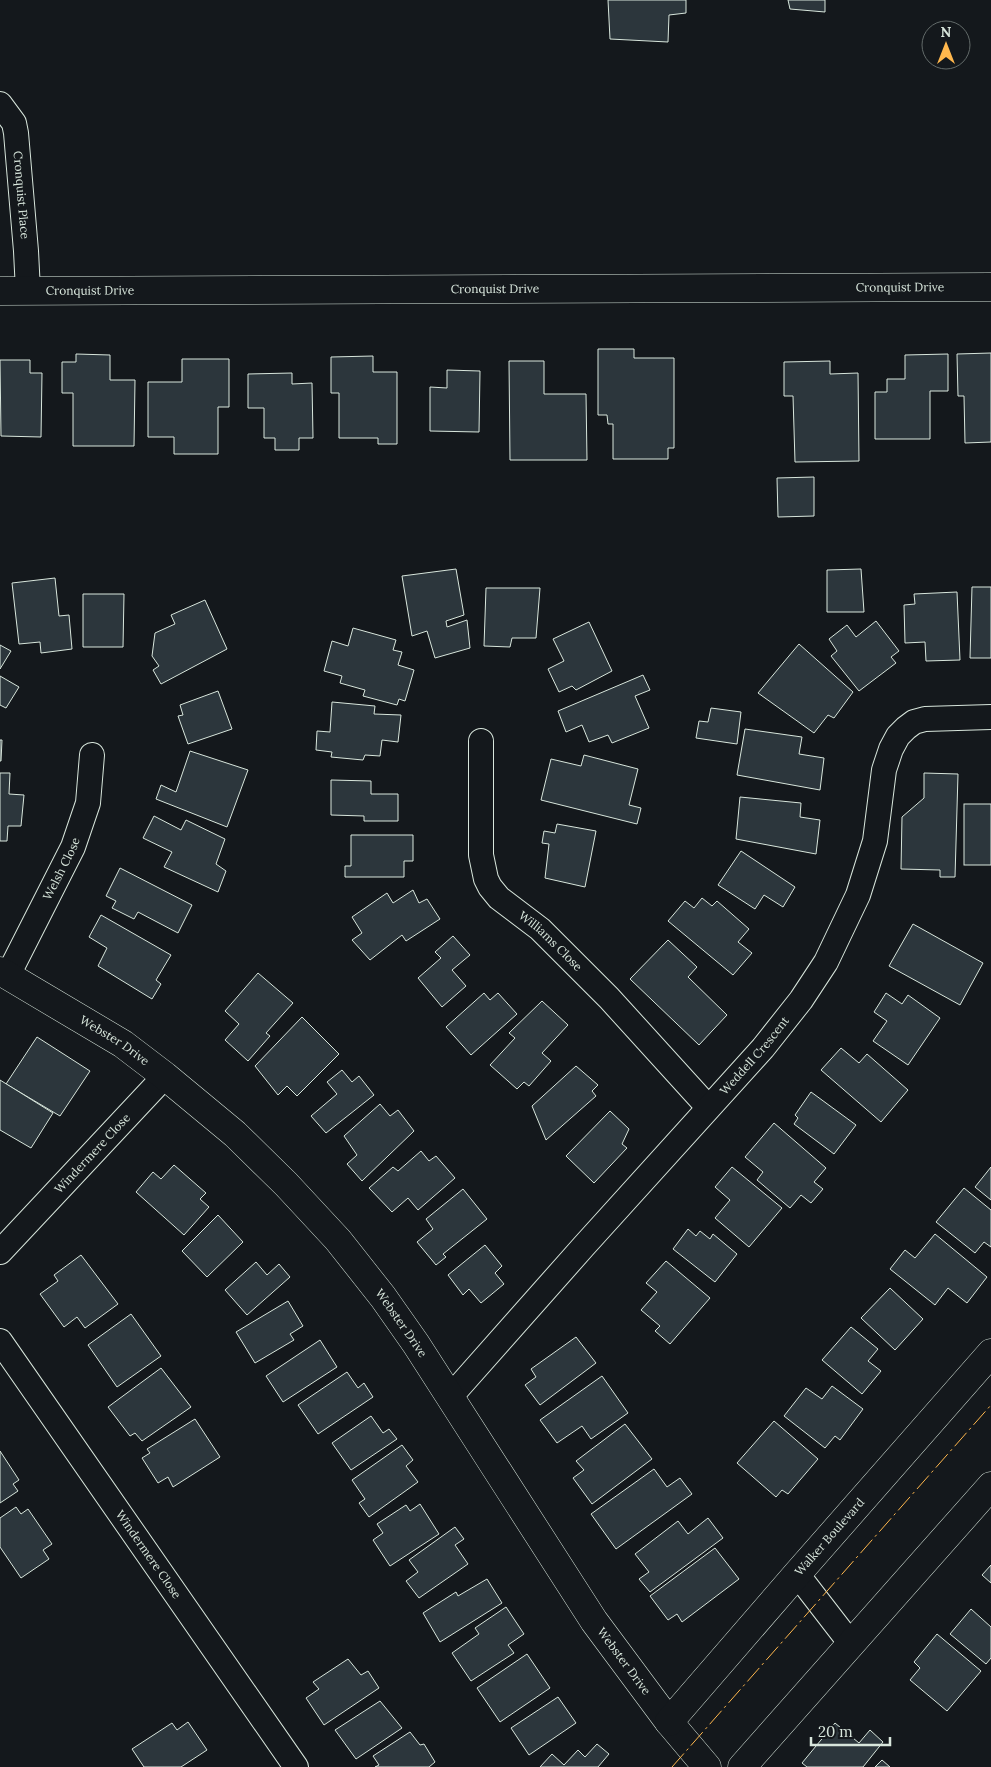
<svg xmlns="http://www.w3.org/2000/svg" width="991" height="1767" font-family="Lora,serif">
<rect width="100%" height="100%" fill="#14181c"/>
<g fill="#2c363c" stroke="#d8e6dc">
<polygon points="608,0 686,0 686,13 669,15 668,42 610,39"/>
<polygon points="788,0 825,0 825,12 790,9"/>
<polygon points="598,349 634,349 634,358 674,358 674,448 668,448 668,459 613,459 613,424 608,424 607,415 598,415"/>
<polygon points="991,353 991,442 965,443 964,396 958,396 957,354"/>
<polygon points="76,354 110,355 110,380 135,380 134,446 73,446 73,393 62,393 62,362 76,362"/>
<polygon points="948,354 948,391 930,391 930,439 875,439 875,392 887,392 887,379 905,379 905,355"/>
<polygon points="373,356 373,372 397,372 397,444 378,444 378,438 339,438 339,393 331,393 331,357"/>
<polygon points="182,359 229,359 229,407 218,407 218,454 174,454 174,437 148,437 148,382 182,382"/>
<polygon points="0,360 30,360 30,373 42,373 41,437 1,436"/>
<polygon points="509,361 544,361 544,394 586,394 587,460 510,460"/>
<polygon points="830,361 830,374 858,373 859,461 795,462 793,396 784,396 784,362"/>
<polygon points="447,370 480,371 479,432 430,431 430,387 447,388"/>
<polygon points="292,373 292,384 312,383 313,438 299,438 299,450 275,450 275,438 264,438 264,408 248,408 248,374"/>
<polygon points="814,477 814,516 778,517 777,478"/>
<polygon points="456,569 464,615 446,621 447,627 467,620 470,648 435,658 427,631 412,636 402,576"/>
<polygon points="861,569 864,612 827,612 827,570"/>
<polygon points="55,578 59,616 69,615 72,649 41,653 40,642 19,644 12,583"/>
<polygon points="972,587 991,587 991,658 970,658"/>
<polygon points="486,588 540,588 536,638 512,638 510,647 484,646"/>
<polygon points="957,592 960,660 926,661 925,642 905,643 904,605 915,604 914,594"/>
<polygon points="83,594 124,594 123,647 83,647"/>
<polygon points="205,600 227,649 161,684 153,670 159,666 152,656 155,633 175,624 171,615"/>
<polygon points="876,621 899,651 891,657 896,663 859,691 831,656 837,651 829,639 847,625 856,637"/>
<polygon points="589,622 612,671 576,690 572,686 559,692 548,669 564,661 553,639"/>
<polygon points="353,628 396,640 393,650 402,652 398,665 414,670 405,701 399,699 397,705 363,696 365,690 340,683 342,676 324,671 332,641 348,646"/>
<polygon points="799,644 853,692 834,718 828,715 814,733 758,693"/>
<polygon points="0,645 11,651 0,669"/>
<polygon points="643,675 650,690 635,696 649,728 612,743 608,735 589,742 582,725 566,732 558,711"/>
<polygon points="0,676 19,687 6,708 0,705"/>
<polygon points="218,691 232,729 188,744 178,716 183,715 180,705"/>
<polygon points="332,702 375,706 374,714 401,715 398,742 382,740 380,756 365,755 363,760 331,757 332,752 316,750 317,731 330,732"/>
<polygon points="711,708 741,712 737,744 696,738 699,721 708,722"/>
<polygon points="745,729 802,737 799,754 824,758 820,790 737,775"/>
<polygon points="0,740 2,740 1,761 0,761"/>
<polygon points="190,751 248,770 227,827 156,799 161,785 176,792"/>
<polygon points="584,755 638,769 629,805 641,808 637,824 541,800 551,759 581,766"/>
<polygon points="0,773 10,773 9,794 24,795 21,826 8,826 7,841 0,841"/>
<polygon points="924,773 958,774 955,877 940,877 940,870 901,869 902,817 924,798"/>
<polygon points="331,780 371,781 371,794 398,794 398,821 364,821 364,816 331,815"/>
<polygon points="740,797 801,803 800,817 820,820 816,854 736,839"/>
<rect x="964" y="804" width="27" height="61"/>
<polygon points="154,816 181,830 186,820 225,839 216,864 226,871 218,892 164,867 172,852 143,838"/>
<polygon points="557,824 596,831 585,887 545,878 549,844 542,843 544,831 555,833"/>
<polygon points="351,835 413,835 413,861 404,861 404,877 345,877 345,866 351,866"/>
<polygon points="741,851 795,887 783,907 764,895 755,909 718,885"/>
<polygon points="120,868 192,905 178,933 138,912 134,919 112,908 116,901 106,896"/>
<polygon points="413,890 419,903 427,899 440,919 406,941 402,935 370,960 352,940 362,933 352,917 387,893 393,903"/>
<polygon points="702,898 712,906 717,901 749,929 738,942 752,953 733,975 668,921 685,901 694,908"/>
<polygon points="101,915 171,955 156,980 161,984 152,999 98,966 107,948 89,937"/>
<polygon points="913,924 983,963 960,1005 889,966"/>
<polygon points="453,936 470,955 452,970 466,986 442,1007 418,978 441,958 435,952"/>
<polygon points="668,940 697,967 688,977 727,1015 699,1045 630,979"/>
<polygon points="258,973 293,1003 266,1033 270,1036 248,1061 225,1040 239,1024 225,1011"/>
<polygon points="484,993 490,1000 498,993 517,1014 471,1055 446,1027"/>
<polygon points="886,993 902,1004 908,995 940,1018 908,1065 873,1041 887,1021 874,1012"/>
<polygon points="542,1001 568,1025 542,1053 551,1061 529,1086 524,1082 517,1089 490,1065 515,1038 509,1033"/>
<polygon points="302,1017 339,1054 297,1096 287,1086 278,1095 255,1066"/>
<polygon points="37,1037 90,1071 60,1116 6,1084"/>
<polygon points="841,1048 859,1063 867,1054 908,1090 881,1122 821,1070"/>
<polygon points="576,1066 598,1085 592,1091 596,1096 546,1140 532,1106"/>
<polygon points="342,1070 352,1082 359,1076 374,1095 326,1133 311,1116 337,1094 327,1082"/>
<polygon points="0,1080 53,1113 31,1148 0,1130"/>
<polygon points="811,1092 856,1125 834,1154 794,1124 798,1118 795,1115"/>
<polygon points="380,1104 390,1116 398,1110 414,1131 362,1181 347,1164 357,1155 344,1136"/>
<polygon points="610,1111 629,1129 622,1144 627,1148 594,1183 566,1156"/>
<polygon points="774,1123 826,1168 814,1182 823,1189 811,1203 801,1195 790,1208 757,1180 763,1172 745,1157"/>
<polygon points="421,1151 429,1161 436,1156 455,1178 418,1210 408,1198 392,1212 369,1188 393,1167 398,1171"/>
<polygon points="174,1165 206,1193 200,1199 209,1207 184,1235 136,1192 153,1172 161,1179"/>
<polygon points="732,1167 782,1208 749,1247 715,1218 730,1200 715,1187"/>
<polygon points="991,1167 991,1200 975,1187"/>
<polygon points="964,1188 991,1210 991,1247 984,1242 975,1253 936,1222"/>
<polygon points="463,1189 487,1219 443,1254 446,1257 436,1265 417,1242 433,1229 426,1219"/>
<polygon points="218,1215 243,1242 207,1277 182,1251"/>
<polygon points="688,1229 696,1236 700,1231 710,1239 713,1234 737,1254 715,1282 673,1249"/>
<polygon points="935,1234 987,1277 967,1303 948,1288 935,1305 890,1269 905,1250 915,1258"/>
<polygon points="485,1245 502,1266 495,1273 504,1284 481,1303 469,1289 463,1295 448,1275"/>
<polygon points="81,1255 118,1304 85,1328 77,1317 64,1327 40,1294 58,1281 54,1275"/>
<polygon points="666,1261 710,1298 670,1344 655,1331 660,1326 641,1310 657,1292 646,1283"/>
<polygon points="256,1262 267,1275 279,1264 290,1277 247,1315 225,1290"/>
<polygon points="890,1288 923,1319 895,1350 861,1318"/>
<polygon points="288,1301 303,1326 290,1334 294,1340 255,1363 236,1332"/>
<polygon points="131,1314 161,1356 117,1387 88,1345"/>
<polygon points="851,1327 878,1349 868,1361 881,1371 862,1394 822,1360"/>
<polygon points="576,1337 596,1363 540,1405 525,1385 536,1377 531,1369"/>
<polygon points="320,1340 337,1367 283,1402 266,1376"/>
<polygon points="161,1368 191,1407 142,1441 135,1433 130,1436 108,1407"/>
<polygon points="347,1372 358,1388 364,1383 373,1397 318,1434 298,1405"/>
<polygon points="602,1376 628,1413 591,1439 582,1426 557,1443 540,1420"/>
<polygon points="832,1386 863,1409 840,1440 835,1436 825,1448 784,1416 806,1388 822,1399"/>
<polygon points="371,1416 383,1433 389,1429 397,1439 351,1470 332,1443"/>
<polygon points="195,1419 220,1457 173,1487 168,1477 158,1483 142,1458 150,1453 147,1449"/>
<polygon points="774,1421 818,1459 788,1494 782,1490 776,1497 737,1463"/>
<polygon points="625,1424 652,1459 592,1504 573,1478 584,1470 576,1461"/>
<polygon points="402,1445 413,1460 406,1466 418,1482 369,1517 359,1503 365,1499 352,1480"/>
<polygon points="0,1451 19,1480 13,1484 18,1491 0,1503"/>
<polygon points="654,1469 667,1487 680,1478 692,1494 616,1549 591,1514"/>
<polygon points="420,1504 439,1534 390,1566 373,1540 383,1533 377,1524 406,1505 410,1511"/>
<polygon points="16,1507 21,1514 28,1509 52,1544 43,1550 49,1559 21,1578 0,1547 0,1518"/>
<polygon points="708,1518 723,1538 650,1592 639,1579 649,1572 635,1554 678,1521 688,1534"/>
<polygon points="455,1527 464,1539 455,1545 468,1564 419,1598 406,1581 418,1572 409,1560"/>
<polygon points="715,1548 739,1579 682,1622 677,1614 668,1620 650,1596"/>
<polygon points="991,1565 991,1583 982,1575"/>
<polygon points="487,1579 502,1603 440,1642 423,1613 456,1592 458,1596"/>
<polygon points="506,1607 524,1634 508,1645 514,1653 471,1681 452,1653 479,1634 475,1628"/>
<polygon points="971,1609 991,1627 991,1658 986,1664 950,1634"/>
<polygon points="937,1634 981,1671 947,1711 910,1680 920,1668 914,1662"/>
<polygon points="527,1654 550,1688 500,1722 477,1688"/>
<polygon points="348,1659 361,1675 368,1671 379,1688 324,1725 306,1698 319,1689 313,1682"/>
<polygon points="558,1697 576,1723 529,1755 511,1728"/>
<polygon points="380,1701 402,1728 356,1759 335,1730"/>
<polygon points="188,1722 207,1750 181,1767 144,1767 132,1749 172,1723 177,1730"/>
<polygon points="835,1723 859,1743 870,1730 883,1742 863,1767 807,1767 802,1763"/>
<polygon points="410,1732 420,1745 424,1744 435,1762 429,1767 375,1767 379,1765 373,1756"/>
<polygon points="597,1744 609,1754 598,1767 540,1767 552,1754 564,1765 578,1750 585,1757"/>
<polygon points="882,1760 890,1767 875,1767"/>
</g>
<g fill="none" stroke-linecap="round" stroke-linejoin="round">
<defs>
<g id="street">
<path id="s1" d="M0,104l14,19 2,10 10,118 2,40"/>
<path id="s2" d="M481,741v114l5,24 4,8 9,11 41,31 69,69 99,109"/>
<path id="s3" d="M8,975l65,-128 15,-44 4,-48"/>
<path id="s4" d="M0,1252l165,-176"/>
<path id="s5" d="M0,1341l296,426"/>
<path id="s6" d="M451,1396l132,-149 180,-199 38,-48 25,-38 32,-67 17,-54 9,-71 7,-21 7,-13 8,-8 8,-6 11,-3 66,-2"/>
<polyline points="797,1574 851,1644"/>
</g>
<g id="secondary">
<path id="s7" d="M0,291l991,-4"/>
<path id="s8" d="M0,971l123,73 42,32 70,58 51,50 52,56 45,57 33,47 178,277 75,101 38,45"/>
<path id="s9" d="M669,1722l128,-148 194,-221"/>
<polyline points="742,1767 991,1486"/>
</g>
</defs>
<use href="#street" stroke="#d8e6dc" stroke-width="26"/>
<use href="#secondary" stroke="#d8e6dc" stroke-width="29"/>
<use href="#street" stroke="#14181c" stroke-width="24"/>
<use href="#secondary" stroke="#14181c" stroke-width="28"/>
<polyline stroke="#ffb74d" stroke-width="1" stroke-dasharray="18 4 2.5 4" stroke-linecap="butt" points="672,1767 991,1405"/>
</g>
<g text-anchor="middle" stroke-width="4" stroke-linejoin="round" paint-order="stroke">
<g font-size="12" fill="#d8e6dc" stroke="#14181c">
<text dy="4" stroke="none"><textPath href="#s1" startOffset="96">Cronquist Place</textPath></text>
<text dy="4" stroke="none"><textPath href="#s7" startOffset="900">Cronquist Drive</textPath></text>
<text dy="4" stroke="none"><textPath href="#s7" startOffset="495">Cronquist Drive</textPath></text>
<text dy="4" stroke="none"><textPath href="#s7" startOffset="90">Cronquist Drive</textPath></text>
<text dy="4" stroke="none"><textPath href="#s3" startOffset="119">Welsh Close</textPath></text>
<text dy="4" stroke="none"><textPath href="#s2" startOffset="229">Williams Close</textPath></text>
<text dy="4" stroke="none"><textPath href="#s8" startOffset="134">Webster Drive</textPath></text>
<text dy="4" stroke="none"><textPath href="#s6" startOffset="456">Weddell Crescent</textPath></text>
<text dy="4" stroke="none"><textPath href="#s4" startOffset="135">Windermere Close</textPath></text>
<text dy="4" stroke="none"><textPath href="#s8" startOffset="539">Webster Drive</textPath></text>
<text dy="4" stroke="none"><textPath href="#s9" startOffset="245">Walker Boulevard</textPath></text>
<text dy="4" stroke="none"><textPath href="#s5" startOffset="260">Windermere Close</textPath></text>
<text dy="4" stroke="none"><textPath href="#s8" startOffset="944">Webster Drive</textPath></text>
</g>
</g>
<g transform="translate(946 45)"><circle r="24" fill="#14181c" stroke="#626a69"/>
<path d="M0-4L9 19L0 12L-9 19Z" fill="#ffb74d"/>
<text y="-8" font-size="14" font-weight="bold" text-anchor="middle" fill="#d8e6dc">N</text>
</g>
<path d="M811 1737v8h79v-8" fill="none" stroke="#d8e6dc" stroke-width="2.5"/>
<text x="818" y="1737" font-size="15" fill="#d8e6dc" stroke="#14181c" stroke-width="4" paint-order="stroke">20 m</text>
</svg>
